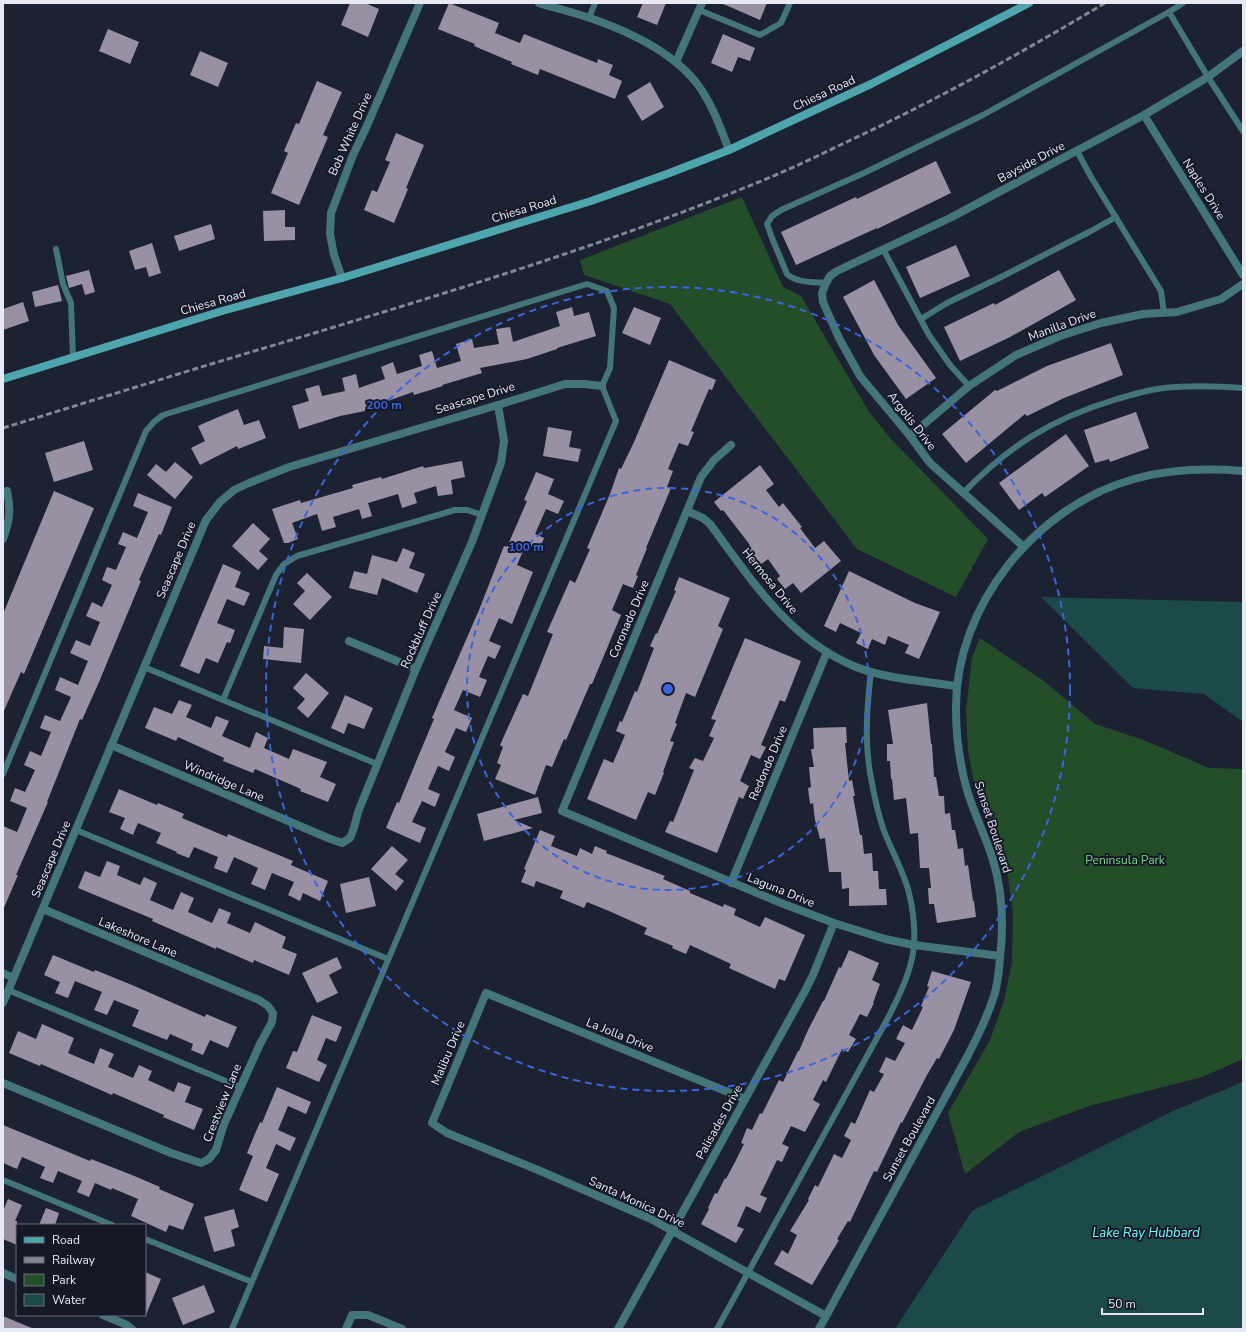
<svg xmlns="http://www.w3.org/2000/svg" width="1246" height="1332" font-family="'Nunito Sans',sans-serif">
<rect width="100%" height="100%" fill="#1d2232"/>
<g fill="#244e2a">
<polygon points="742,197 783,287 801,296 869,412 891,439 988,539 956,597 857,549 670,304 584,275 580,260"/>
<polygon points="980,638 1044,681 1095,724 1146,741 1209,768 1243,769 1243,1059 1202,1077 1089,1106 1019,1132 965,1174 948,1113 990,1040 1004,1001 1012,962 1013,912 1007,870 974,782 968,751 966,711 972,657"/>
</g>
<g fill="#1c4949">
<polygon points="1041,597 1243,602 1243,722 1204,694 1133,688"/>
<polygon points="1243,1082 1243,1329 895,1329 972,1211 1173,1111"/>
</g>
<g fill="#9a90a4">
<polygon points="350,3 365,3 379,9 368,37 341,25"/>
<polygon points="449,3 499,23 495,33 520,43 524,34 597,63 598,59 613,65 609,75 622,81 615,99 540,69 538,75 511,64 512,62 474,46 475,44 438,29"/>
<polygon points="643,3 666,3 657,25 637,17"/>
<polygon points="721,3 767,3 760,20"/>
<polygon points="108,29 139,42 130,64 99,51"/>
<polygon points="723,34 755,48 750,61 738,57 732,72 711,63"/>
<polygon points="200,51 228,63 218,87 190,75"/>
<polygon points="317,81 342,92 323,135 328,137 299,205 271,193 288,153 284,151 296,123 299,124"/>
<polygon points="650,82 664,107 642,121 627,96"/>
<polygon points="396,133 424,145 406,188 408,189 394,223 364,210 372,190 377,192 390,162 385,160"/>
<polygon points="936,161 951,193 877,229 877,228 796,265 781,232 856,197 857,199"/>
<polygon points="285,210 285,227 295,227 295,240 264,241 263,211"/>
<polygon points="211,224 215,239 179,251 174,236"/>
<polygon points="152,243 161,273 149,277 146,267 135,270 129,251"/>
<polygon points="956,245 970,276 920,298 906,267"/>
<polygon points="89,270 95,292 85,295 82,284 69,288 66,276"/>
<polygon points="1059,270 1076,300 1010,337 960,361 944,327 994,303 995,305"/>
<polygon points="874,280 898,325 936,378 906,399 874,355 843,297"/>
<polygon points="58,285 62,301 35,307 32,292"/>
<polygon points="23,302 29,321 3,330 3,309"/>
<polygon points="572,307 574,316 589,312 596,336 557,348 557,349 527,359 480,368 482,373 442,385 443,386 414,395 413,392 365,409 365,411 340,416 299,429 292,406 309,401 305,389 319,385 322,396 345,391 342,378 356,374 359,388 385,379 381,367 393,362 397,374 422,366 419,355 432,351 437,368 461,361 456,344 472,339 474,348 499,344 496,329 510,327 513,342 560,326 556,312"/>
<polygon points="634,307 661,318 650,345 622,333"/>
<polygon points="1111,343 1123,375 1064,398 1027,416 1025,414 966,463 942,434 995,390 997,391 1047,366"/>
<polygon points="669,360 716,380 712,390 709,389 691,431 694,432 688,446 679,443 668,469 673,471 667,487 671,488 646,548 647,548 636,575 638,576 633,588 623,584 612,610 621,615 592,684 590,684 566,740 564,739 552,767 546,765 535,795 495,779 501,765 497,763 503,747 500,745 523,694 528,696 553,634 547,632 570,580 575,583 590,549 587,548 610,494 619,468 621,469 634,442"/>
<polygon points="238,409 244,425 259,420 266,438 238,449 237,446 200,465 191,448 205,441 198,426 216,418"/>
<polygon points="1136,412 1149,448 1110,462 1109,459 1095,463 1084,430"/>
<polygon points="548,427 572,431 569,447 581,449 578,462 543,456"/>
<polygon points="1066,434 1089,466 1045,497 1042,493 1019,510 999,483"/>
<polygon points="84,441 93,470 54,482 45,453"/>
<polygon points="462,461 465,477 451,480 453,494 438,496 436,486 414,493 417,503 402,508 398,494 368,503 372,516 362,519 359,509 333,517 336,527 322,531 317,514 292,523 298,539 288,543 284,543 272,509 300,500 301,503 353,488 352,485 381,477 382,479 423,466 424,468"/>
<polygon points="175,462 193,477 175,499 147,475 156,464 166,472"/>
<polygon points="760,465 774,484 766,490 779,507 783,503 802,527 800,528 815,548 824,541 841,561 801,593 793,583 785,589 777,579 780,576 768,559 760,565 747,548 750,545 723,510 721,511 714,502"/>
<polygon points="536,472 554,479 548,494 564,501 558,514 546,509 535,534 544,538 539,550 526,544 517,565 533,572 512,624 499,618 489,641 501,646 495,659 488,656 479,677 487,680 480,697 463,690 454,710 472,718 466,732 456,728 445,752 455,757 449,771 438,766 428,789 440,794 435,807 422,801 412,822 426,828 420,843 386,828 397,802 399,803 418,757 434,719 432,718 479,610 504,546 507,547 527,501 524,500"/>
<polygon points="54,491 94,508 24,674 21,672 3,713 3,614"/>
<polygon points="138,493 172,507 161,535 159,534 139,580 141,581 99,682 82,720 80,719 47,802 48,802 16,875 18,875 3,910 3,826 17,832 27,808 10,801 15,788 25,792 35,770 24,765 30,751 41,756 51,732 40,728 45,715 60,721 71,697 55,690 60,677 78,685 88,661 70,653 76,640 90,646 100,622 86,616 92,602 102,607 112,585 102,580 107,567 116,570 126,547 118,544 123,532 137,538 148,512 133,506"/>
<polygon points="253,523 270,539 259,551 268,559 258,570 232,546"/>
<polygon points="403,548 415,553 409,568 425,574 417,593 382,578 377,595 349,588 354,571 367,574 372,555 397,562"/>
<polygon points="223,564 241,572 235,587 250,593 244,606 227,599 217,623 235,630 230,643 227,642 218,663 206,658 199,674 180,666"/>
<polygon points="849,571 915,603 940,612 919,659 905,653 909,645 888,636 885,645 872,639 868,649 856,643 861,633 840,623 836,632 824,626"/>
<polygon points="307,573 332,597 310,620 293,604 305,591 297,583"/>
<polygon points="679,577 730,598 718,626 723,629 695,697 686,693 675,723 677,724 670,741 674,742 663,772 664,773 655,795 648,792 636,820 587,799 604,759 613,763 625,735 616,731 620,721 622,722 635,691 637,692 654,648 650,646 656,633 657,634 676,591 674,590"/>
<polygon points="284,627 304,629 301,663 263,659 264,646 283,648"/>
<polygon points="745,638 801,661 785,702 780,700 761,745 766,747 760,759 751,755 740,781 749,786 743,799 739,797 717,853 665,832 670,821 673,822 694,770 689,768 695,758 703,761 714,738 709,736 716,720 711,719"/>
<polygon points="306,673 329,693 308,718 297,708 305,699 293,688"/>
<polygon points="345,695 373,708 364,729 348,723 344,734 331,728"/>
<polygon points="179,700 192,705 186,717 211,728 216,716 229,721 222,736 250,748 256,732 268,738 264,748 289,759 293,749 327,762 320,777 336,784 328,802 300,791 301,789 255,769 253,773 223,761 224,758 178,737 176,741 145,728 154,707 172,714"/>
<polygon points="927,703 931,744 932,744 934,777 936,777 939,796 944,796 945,814 950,813 952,830 955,830 958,849 963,848 965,866 968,865 973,901 974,901 976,917 937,923 934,904 929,904 928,888 931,888 929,868 920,868 918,833 910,834 906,798 894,800 892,779 891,779 890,761 887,761 887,744 893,744 888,710"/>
<polygon points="846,727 847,743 845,743 849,781 852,780 855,796 853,796 860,835 862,835 864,854 872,853 873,871 878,871 879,889 886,889 887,905 849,906 849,888 842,889 841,872 829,872 825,838 820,839 815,820 813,803 810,804 808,788 811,787 809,767 814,767 811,749 814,749 813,728"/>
<polygon points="119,789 157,805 158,803 184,814 182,818 227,837 228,834 293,861 291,865 328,881 320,901 303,893 300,901 288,895 294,882 272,873 265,890 251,884 258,868 234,857 227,873 214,868 218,857 194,847 189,858 176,853 177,852 156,843 161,833 138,823 133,835 120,829 125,818 109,812"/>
<polygon points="538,797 542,813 514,820 533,828 484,841 477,814"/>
<polygon points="540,830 555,836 551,846 577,856 580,848 592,854 595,846 607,851 606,853 665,876 663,879 690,891 690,893 723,907 724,904 736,909 734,915 760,927 765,917 805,935 785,981 779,979 775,989 729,968 731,964 690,945 686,954 672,948 673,946 644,934 647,928 609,911 587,902 584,908 560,898 563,891 536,881 534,887 521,882 526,870 524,869"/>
<polygon points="392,846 408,860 395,874 404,881 396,891 371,869"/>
<polygon points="107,861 120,866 117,875 140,885 144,877 157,883 150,900 173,910 181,892 194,898 188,912 212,923 219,908 231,913 227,923 250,933 255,922 286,937 282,948 297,954 289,975 254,960 253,963 216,947 216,949 152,921 153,919 78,888 85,871 100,877"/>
<polygon points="369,877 376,906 346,913 340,884"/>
<polygon points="849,950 879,963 872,980 880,984 873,1003 874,1003 867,1017 860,1014 849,1035 856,1039 848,1052 842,1049 826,1082 823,1080 813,1100 820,1104 805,1132 791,1126 782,1144 789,1147 782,1162 777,1160 760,1195 767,1198 760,1213 746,1206 737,1226 744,1229 736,1243 701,1224 709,1209 708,1208 715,1193 717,1194 725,1178 726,1179 735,1162 744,1144 741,1143 747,1128 752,1130 760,1113 762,1114 779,1080 783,1082 798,1051 799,1051 808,1030 823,1001 824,1001 839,967 841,968"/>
<polygon points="53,955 94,972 95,970 132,985 205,1017 206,1014 237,1027 228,1048 210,1040 203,1055 191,1050 193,1044 170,1034 167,1040 132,1026 139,1010 114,1000 107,1015 94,1010 102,992 75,981 68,998 55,993 60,982 44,975"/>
<polygon points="337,957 342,968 329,975 338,993 317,1003 302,973"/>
<polygon points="932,971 971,982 954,1030 939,1059 937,1058 927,1075 902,1123 901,1122 877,1172 874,1171 850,1222 848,1221 837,1239 839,1240 812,1285 774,1264 782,1250 788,1254 797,1235 790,1231 809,1200 808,1199 815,1185 818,1187 834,1154 842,1158 851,1140 844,1136 851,1122 855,1124 870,1090 874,1092 884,1074 879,1072 886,1057 895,1061 905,1043 896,1039 903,1025 912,1030 923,1007 921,1006 929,987 927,986"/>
<polygon points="312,1015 342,1027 336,1042 326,1038 317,1060 327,1065 319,1082 286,1068 293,1051 297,1052"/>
<polygon points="42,1024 74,1038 68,1053 94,1064 100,1048 114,1054 108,1067 133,1078 139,1065 152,1071 148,1080 174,1092 178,1082 191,1087 185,1102 203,1109 194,1130 163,1117 164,1115 113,1093 112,1095 41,1064 40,1066 9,1053 18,1031 36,1039"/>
<polygon points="277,1087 311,1102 306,1114 288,1106 278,1130 296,1138 290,1151 276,1144 266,1168 279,1174 267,1202 239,1190 253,1156 247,1153 260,1122 262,1123"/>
<polygon points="3,1125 90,1161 91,1159 132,1175 160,1187 159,1189 194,1204 183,1230 169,1225 166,1232 131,1216 138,1199 112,1188 111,1190 95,1183 89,1197 77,1192 82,1181 58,1171 53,1183 40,1178 45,1167 22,1157 17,1169 3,1163"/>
<polygon points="8,1199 22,1205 15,1221 17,1221 17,1245 3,1239 3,1211"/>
<polygon points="46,1208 59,1213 55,1225 39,1225"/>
<polygon points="234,1209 239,1227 231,1230 235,1246 214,1252 204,1217"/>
<polygon points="145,1272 161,1279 145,1317"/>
<polygon points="204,1285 215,1312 183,1325 172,1298"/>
<polygon points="3,1316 34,1329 3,1329"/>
</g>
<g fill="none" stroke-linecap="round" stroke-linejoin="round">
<g stroke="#43757b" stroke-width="6">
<polyline points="699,10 760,35 781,23 790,3"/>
<polyline points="1169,12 1183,3"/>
<polyline points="589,18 595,3"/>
<polyline points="1077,151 1091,177 1161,291 1164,313"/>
<polyline points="56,249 63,284 71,303 73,357"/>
<polyline points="883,249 929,335 950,365 969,386"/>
<path d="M826,283c-13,-1 -29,0 -39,-9l-15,-36 -5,-14 5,-8 9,-6 83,-37 119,-58 186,-103 39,65 35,54"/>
<polyline points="921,319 947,303 997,279 1091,231 1116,217"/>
<path d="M963,493c46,-47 88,-74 151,-93 16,-5 33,-10 50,-12 26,-3 53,-2 79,0"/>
<polyline points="144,667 377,764"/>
<polyline points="223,700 276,575 284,564 297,556 455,510 467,510 482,515"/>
<polyline points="3,774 146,431 155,421 163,415 587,284 607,291 614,308 610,368 602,386 616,421 232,1329"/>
<polyline points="76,830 388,959"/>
<polyline points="8,990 240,1087"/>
<polyline points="3,1180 112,1225"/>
<polyline points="145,1239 252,1282"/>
<path d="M717,1329l172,-313c11,-22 23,-46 25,-71 1,-16 -1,-36 -5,-52 -5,-21 -17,-41 -25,-62 -6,-17 -10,-36 -13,-53 -7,-35 -4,-72 0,-107"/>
</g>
<g stroke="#43757b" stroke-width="8">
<path d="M539,3c11,4 23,6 35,10 41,12 93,34 121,68 16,20 25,45 34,69"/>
<polyline points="676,62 702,3"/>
<polyline points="1144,115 1243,275"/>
<polyline points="342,278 334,255 330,234 331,213 353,155 366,128 420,3"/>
<polyline points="910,436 969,386 1016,355 1060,336 1101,323 1143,314 1177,312 1221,299 1243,284"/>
<polyline points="731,445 714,460 701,477 562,811 781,903 834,923 885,939 914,945 1000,956"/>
<path d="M687,511l16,7 7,6c41,55 79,116 146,143 31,12 68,14 101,19"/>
<path d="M3,539c7,-19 8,-29 4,-48"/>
<polyline points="1024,547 930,463 910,436 860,376 839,338 823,302 822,293 826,283 830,276 837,271 950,218 1144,115 1208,77 1243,51"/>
<polyline points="349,641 416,669"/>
<polyline points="111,745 328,838 342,843 350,838 354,828 358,812 416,669 472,542 501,463 504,441 498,405"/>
<polyline points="731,883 827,652"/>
<polyline points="3,973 13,978"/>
<polyline points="3,1003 206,520 220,502 234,490 249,483 289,467 498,405 565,384 584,384 602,386"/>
<polyline points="3,1083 171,1153 201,1163 209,1159 216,1150 224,1124 260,1044 272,1022 273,1013 268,1006 259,1000 43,909"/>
<polyline points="745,1099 486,993 432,1123 447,1133 538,1170 651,1219 826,1316"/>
<polyline points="3,1273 17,1279"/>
<polyline points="103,1315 127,1325 132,1329"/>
<polyline points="346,1329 352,1315 368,1315 402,1329"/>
<polyline points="618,1329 805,991 813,975 834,923"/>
<path d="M819,1329l148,-272c10,-19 20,-39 27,-61 4,-12 5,-26 6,-38 4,-34 3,-65 -7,-98 -7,-23 -19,-46 -26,-70 -7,-25 -11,-54 -11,-81 -1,-103 80,-203 178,-230 36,-10 72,-11 109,-8"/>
</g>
<polyline stroke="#4fa5ad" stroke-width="8" points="3,379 222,311 342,278 591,201 667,174 729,150 871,84 1029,3"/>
<path stroke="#828693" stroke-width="3" stroke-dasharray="6 3" stroke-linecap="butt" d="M3,428c95,-29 190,-59 285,-87 165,-50 331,-100 490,-167 20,-9 40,-18 60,-28 91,-42 180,-91 267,-143"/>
</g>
<g fill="none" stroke="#3b65dc" stroke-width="2" stroke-dasharray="7 5">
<circle cx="668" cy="689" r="201"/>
<circle cx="668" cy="689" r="402"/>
</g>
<g text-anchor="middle" stroke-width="4" stroke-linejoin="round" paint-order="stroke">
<g font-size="12" fill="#e7eaf5" stroke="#141827">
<text transform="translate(824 93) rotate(-25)" y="4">Chiesa Road</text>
<text transform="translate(350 134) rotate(-66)" y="4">Bob White Drive</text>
<text transform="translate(1031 162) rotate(-28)" y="4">Bayside Drive</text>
<text transform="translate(1204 189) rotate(58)" y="4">Naples Drive</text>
<text transform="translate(524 209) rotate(-17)" y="4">Chiesa Road</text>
<text transform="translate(213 302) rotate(-16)" y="4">Chiesa Road</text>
<text transform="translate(1062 325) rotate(-20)" y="4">Manilla Drive</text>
<text transform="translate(475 398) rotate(-17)" y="4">Seascape Drive</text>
<text transform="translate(912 421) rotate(52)" y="4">Argolis Drive</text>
<text transform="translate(176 560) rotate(-67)" y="4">Seascape Drive</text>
<text transform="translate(770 581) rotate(51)" y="4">Hermosa Drive</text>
<text transform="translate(629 619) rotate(-67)" y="4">Coronado Drive</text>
<text transform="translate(421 630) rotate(-66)" y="4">Rockbluff Drive</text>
<text transform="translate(768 763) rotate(-67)" y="4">Redondo Drive</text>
<text transform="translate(224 781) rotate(23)" y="4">Windridge Lane</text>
<text transform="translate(993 827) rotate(72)" y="4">Sunset Boulevard</text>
<text transform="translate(51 859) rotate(-67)" y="4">Seascape Drive</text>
<text transform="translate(781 890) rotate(22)" y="4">Laguna Drive</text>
<text transform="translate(138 937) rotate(23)" y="4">Lakeshore Lane</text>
<text transform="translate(620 1035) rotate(22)" y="4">La Jolla Drive</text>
<text transform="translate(448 1053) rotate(-67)" y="4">Malibu Drive</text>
<text transform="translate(222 1103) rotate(-68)" y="4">Crestview Lane</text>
<text transform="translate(719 1122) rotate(-61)" y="4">Palisades Drive</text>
<text transform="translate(909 1139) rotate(-61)" y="4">Sunset Boulevard</text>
<text transform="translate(637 1202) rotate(25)" y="4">Santa Monica Drive</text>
</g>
<g font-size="12" fill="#76db85" stroke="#141827">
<text x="1125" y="864">Peninsula Park</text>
</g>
<g font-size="13" font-style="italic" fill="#6efcfc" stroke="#141827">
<text x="1146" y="1237">Lake Ray Hubbard</text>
</g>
</g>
<circle cx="668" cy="689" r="6" fill="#3b65dc" stroke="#141827" stroke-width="2"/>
<g font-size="12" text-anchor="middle" font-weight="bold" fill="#3b65dc" stroke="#141827" stroke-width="4" stroke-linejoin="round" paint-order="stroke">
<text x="384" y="409">200 m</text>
<text x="526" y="551">100 m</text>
</g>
<rect width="1246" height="1332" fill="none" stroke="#e7eaf5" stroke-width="8"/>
<rect x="16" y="1224" width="130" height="92" fill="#141827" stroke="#686c79"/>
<rect x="24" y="1237" width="20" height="6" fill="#4fa5ad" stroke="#686c79"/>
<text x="52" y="1244" font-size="12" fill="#e7eaf5">Road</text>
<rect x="24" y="1257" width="20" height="6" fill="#828693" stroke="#686c79"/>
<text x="52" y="1264" font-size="12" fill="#e7eaf5">Railway</text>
<rect x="24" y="1274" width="20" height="12" fill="#244e2a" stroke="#686c79"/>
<text x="52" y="1284" font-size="12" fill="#e7eaf5">Park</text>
<rect x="24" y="1294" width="20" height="12" fill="#1c4949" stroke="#686c79"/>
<text x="52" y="1304" font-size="12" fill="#e7eaf5">Water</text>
<path d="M1102 1308v6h101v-6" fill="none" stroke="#e7eaf5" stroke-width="2"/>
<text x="1108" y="1308" font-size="12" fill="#e7eaf5" stroke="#141827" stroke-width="3" paint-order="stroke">50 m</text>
</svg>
